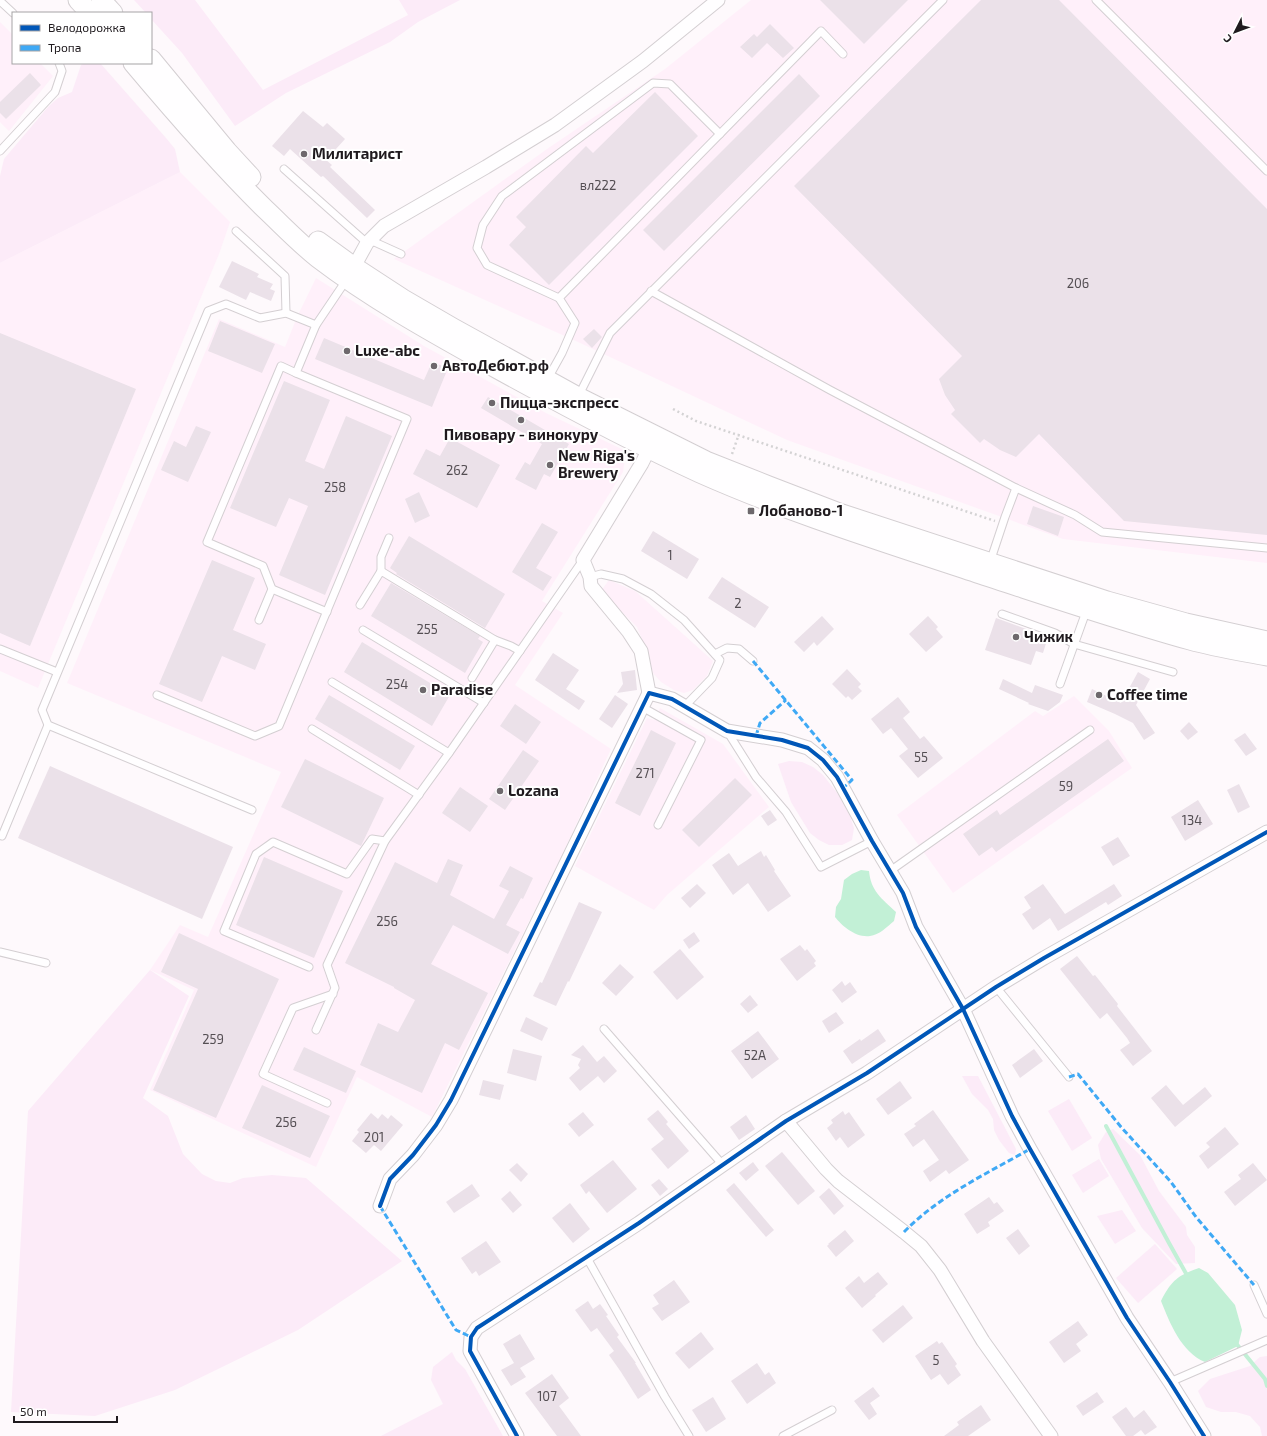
<svg xmlns="http://www.w3.org/2000/svg" width="1267" height="1436" font-family="'Exo 2',sans-serif">
<rect width="100%" height="100%" fill="#fef9fc"/>
<g fill="#fff0fa">
<polygon points="751,0 1267,0 1267,563 1063,539 787,440 578,342 394,259 547,149 665,69"/>
<polygon points="0,22 13,35 13,63 40,63 53,76 9,131 0,122"/>
<polygon points="180,172 230,222 219,254 38,688 0,671 0,263"/>
<polygon points="316,278 424,346 546,413 626,451 623,472 542,601 563,613 515,685 611,749 562,855 432,1117 357,1077 316,1167 150,1090 194,990 150,970 180,925 208,937 281,772 67,683 219,319 285,347 297,317"/>
<polygon points="609,580 635,591 713,661 707,676 693,690 684,693 674,690 661,682 653,673 648,654 637,627 601,591"/>
<polygon points="1074,696 1109,731 1132,768 953,893 897,815 1035,711 1043,716"/>
<polygon points="660,708 723,744 769,807 667,895 654,910 575,866 647,718 654,720"/>
</g>
<g fill="#fcebf8">
<polygon points="134,0 195,0 263,90 408,15 399,0 460,0 418,22 390,42 286,93 235,126 182,53 151,19 151,13 146,13"/>
<polygon points="85,63 100,63 166,138 175,149 180,172 0,263 0,176 4,159 48,107 58,98 72,92 81,65"/>
<polygon points="789,761 802,762 813,767 823,775 838,794 850,816 854,828 852,840 842,845 829,845 819,840 810,833 791,802 778,764"/>
<polygon points="150,970 189,996 143,1098 168,1116 183,1154 202,1174 216,1181 230,1183 243,1178 272,1175 306,1178 402,1261 298,1330 175,1390 95,1416 11,1412 28,1111"/>
<polygon points="962,1076 978,1076 1016,1149 1015,1155 1009,1153 999,1140 994,1130 993,1119 988,1110 972,1094"/>
<polygon points="1069,1099 1092,1138 1072,1151 1048,1111"/>
<polygon points="1113,1129 1140,1155 1159,1191 1186,1227 1187,1235 1195,1247 1195,1263 1176,1264 1142,1228 1101,1159 1098,1145 1106,1132"/>
<polygon points="1099,1159 1109,1176 1083,1193 1072,1175"/>
<polygon points="1122,1210 1136,1231 1115,1244 1097,1216"/>
<polygon points="1155,1244 1177,1269 1138,1303 1116,1278"/>
<polygon points="452,1352 456,1360 465,1369 503,1436 381,1436 443,1404 431,1380 433,1367"/>
<polygon points="1267,1356 1267,1436 1262,1436 1260,1427 1250,1416 1236,1412 1221,1412 1206,1407 1198,1391 1210,1379 1250,1366 1260,1357"/>
</g>
<g fill="#c2f0d6">
<path d="M861,870l8,1c2,20 12,27 27,41l-2,9c-7,6 -15,14 -24,15 -14,2 -28,-10 -35,-19l1,-10 5,-8 3,-19 8,-6z"/>
<path d="M1199,1268l9,5 27,32 7,25 -4,16 -33,16c-24,-10 -35,-39 -44,-61 10,-20 17,-26 38,-33z"/>
</g>
<g fill="none" stroke-linecap="round" stroke-linejoin="round">
<g stroke="#c2f0d6" stroke-width="4">
<polyline points="1106,1126 1169,1243 1188,1277"/>
<polyline points="1235,1342 1265,1379 1267,1386"/>
</g>
</g>
<g fill="#ebe1e9">
<polygon points="820,0 908,0 864,44"/>
<polygon points="981,0 1059,0 1267,209 1267,535 1124,521 1039,434 1016,457 1000,450 984,439 980,443 951,414 955,410 945,395 939,379 962,356 794,186"/>
<polygon points="770,24 794,48 783,58 767,43 752,58 740,47 754,34 757,37"/>
<polygon points="30,73 41,85 6,119 0,113 0,102"/>
<polygon points="799,74 820,96 664,251 643,230"/>
<polygon points="655,92 698,136 549,285 509,245 526,227 516,217 586,146 593,153"/>
<polygon points="303,111 323,127 327,123 345,139 326,160 332,165 330,167 375,210 367,218 323,176 321,177 290,149 284,156 272,146"/>
<polygon points="232,261 259,274 257,277 273,284 270,289 275,291 271,301 250,292 246,300 219,287"/>
<polygon points="220,321 275,344 262,373 208,351"/>
<polygon points="594,329 602,337 592,348 583,339"/>
<polygon points="0,333 136,389 30,646 0,633"/>
<polygon points="324,338 424,380 432,362 448,368 432,407 315,359"/>
<polygon points="284,381 330,400 305,461 324,469 346,416 392,436 325,595 279,575 308,506 289,498 276,527 230,508"/>
<polygon points="488,397 569,444 550,477 544,474 536,490 515,479 525,462 530,465 542,444 481,408"/>
<polygon points="196,426 211,432 188,482 161,470 174,441 186,447"/>
<polygon points="450,438 500,465 477,508 413,474 426,449 440,456"/>
<polygon points="419,492 430,516 415,523 405,499"/>
<polygon points="1033,506 1064,517 1058,536 1027,524"/>
<polygon points="542,523 558,532 536,568 552,577 543,591 512,572"/>
<polygon points="653,531 699,559 687,579 641,551"/>
<polygon points="409,536 505,594 485,628 396,574 397,573 390,568"/>
<polygon points="212,560 255,578 233,630 266,644 255,670 222,656 202,702 159,684"/>
<polygon points="722,577 769,607 755,628 708,598"/>
<polygon points="391,583 480,636 478,639 483,642 465,673 371,616"/>
<polygon points="822,616 834,629 817,646 814,642 804,652 794,642"/>
<polygon points="928,616 938,627 936,629 943,637 926,652 909,634"/>
<polygon points="996,618 1048,637 1043,653 1036,651 1031,665 985,650"/>
<polygon points="362,642 450,695 432,726 344,672"/>
<polygon points="553,653 579,670 566,689 585,701 579,710 535,680"/>
<polygon points="847,669 861,684 858,687 862,691 852,700 848,696 846,698 832,684"/>
<polygon points="635,670 637,690 617,693 623,684 621,672"/>
<polygon points="1138,672 1150,679 1136,705 1155,733 1144,740 1133,723 1115,714 1087,702 1092,689 1121,703"/>
<polygon points="1003,679 1032,693 1035,685 1063,695 1060,702 1048,711 1028,704 1029,703 999,689"/>
<polygon points="329,695 415,746 400,770 315,719"/>
<polygon points="615,695 628,704 612,728 599,719"/>
<polygon points="898,697 910,712 903,718 920,739 924,736 943,758 918,778 899,756 908,749 891,728 883,734 871,719"/>
<polygon points="515,704 541,722 526,744 500,726"/>
<polygon points="1189,722 1198,732 1188,740 1180,731"/>
<polygon points="651,730 676,743 640,816 615,803"/>
<polygon points="1245,733 1257,749 1246,756 1234,740"/>
<polygon points="1108,739 1124,761 996,852 992,847 979,856 963,834 997,810 1000,815"/>
<polygon points="523,750 539,761 505,810 489,799"/>
<polygon points="305,759 384,798 361,846 281,807"/>
<polygon points="50,766 233,847 202,919 18,838"/>
<polygon points="735,778 752,795 699,847 682,830"/>
<polygon points="1239,784 1250,807 1238,813 1227,790"/>
<polygon points="460,787 488,806 470,832 442,813"/>
<polygon points="1198,800 1213,824 1185,841 1171,817"/>
<polygon points="770,810 777,820 768,826 761,816"/>
<polygon points="1118,837 1130,856 1113,866 1101,847"/>
<polygon points="761,851 764,857 766,855 775,870 774,871 791,896 768,912 748,883 733,895 712,865 729,853 738,866"/>
<polygon points="264,857 343,891 314,958 236,925"/>
<polygon points="448,859 463,865 450,895 494,919 509,891 499,886 510,866 533,878 523,899 521,898 506,925 520,932 508,954 453,925 431,964 488,993 459,1050 445,1043 422,1093 360,1065 378,1023 398,1032 415,1000 394,988 394,987 345,963 395,862 437,883"/>
<polygon points="697,884 706,893 690,908 681,898"/>
<polygon points="1043,884 1065,914 1114,884 1122,896 1108,905 1106,902 1058,931 1050,918 1033,930 1022,914 1031,908 1024,897"/>
<polygon points="579,902 602,912 569,982 568,981 556,1006 533,996 540,982 542,983"/>
<polygon points="694,932 700,941 689,949 683,940"/>
<polygon points="179,933 279,979 216,1118 153,1090 198,989 161,972"/>
<polygon points="800,945 805,951 807,949 816,961 814,963 816,966 797,981 780,959"/>
<polygon points="680,949 704,977 677,1000 653,972"/>
<polygon points="1077,956 1093,976 1095,975 1118,1004 1117,1006 1152,1051 1133,1066 1120,1050 1130,1043 1127,1038 1107,1013 1100,1019 1060,969"/>
<polygon points="620,964 634,977 616,996 602,983"/>
<polygon points="842,981 845,986 850,982 857,992 842,1003 832,990"/>
<polygon points="750,995 758,1005 748,1013 740,1004"/>
<polygon points="836,1012 844,1023 829,1033 822,1021"/>
<polygon points="526,1017 548,1028 542,1041 520,1031"/>
<polygon points="878,1029 886,1041 852,1064 843,1051 860,1039 861,1041"/>
<polygon points="758,1031 779,1059 752,1079 731,1051"/>
<polygon points="583,1045 597,1062 604,1056 617,1071 604,1083 598,1076 580,1091 569,1078 580,1068 578,1065 581,1059 571,1055"/>
<polygon points="304,1047 356,1071 346,1093 293,1070"/>
<polygon points="513,1049 542,1056 536,1081 507,1073"/>
<polygon points="1034,1049 1043,1061 1020,1078 1012,1065"/>
<polygon points="483,1080 504,1085 500,1100 479,1095"/>
<polygon points="900,1081 912,1098 888,1115 876,1099"/>
<polygon points="262,1085 330,1116 310,1158 242,1128"/>
<polygon points="1166,1085 1183,1105 1205,1087 1212,1096 1175,1127 1151,1098"/>
<polygon points="658,1110 668,1122 666,1124 689,1151 668,1169 651,1149 664,1139 647,1119"/>
<polygon points="933,1110 969,1160 949,1174 946,1170 930,1182 923,1171 939,1160 924,1139 913,1147 904,1134 916,1126 914,1124"/>
<polygon points="843,1111 845,1115 849,1112 865,1135 848,1148 840,1137 836,1141 827,1128 833,1123 831,1120"/>
<polygon points="583,1112 594,1125 579,1137 568,1124"/>
<polygon points="371,1113 378,1119 382,1114 388,1119 391,1115 403,1125 381,1151 374,1145 366,1153 352,1141 359,1132 357,1130"/>
<polygon points="746,1115 755,1129 739,1140 730,1127"/>
<polygon points="1225,1127 1239,1144 1208,1169 1199,1156 1210,1147 1206,1143"/>
<polygon points="782,1152 815,1191 798,1205 765,1166"/>
<polygon points="613,1160 637,1189 607,1213 589,1191 586,1194 580,1185"/>
<polygon points="753,1162 759,1170 746,1181 739,1173"/>
<polygon points="517,1163 528,1174 521,1182 509,1170"/>
<polygon points="1253,1163 1267,1180 1235,1206 1224,1192 1241,1179 1238,1175"/>
<polygon points="659,1179 668,1189 660,1196 651,1185"/>
<polygon points="734,1183 774,1230 766,1237 726,1190"/>
<polygon points="472,1184 480,1196 454,1213 446,1202"/>
<polygon points="829,1188 844,1206 834,1215 819,1197"/>
<polygon points="510,1191 522,1205 513,1213 501,1199"/>
<polygon points="989,1197 994,1204 997,1202 1004,1211 988,1222 990,1226 977,1234 964,1214"/>
<polygon points="570,1203 590,1229 573,1243 552,1218"/>
<polygon points="1018,1229 1030,1246 1019,1255 1006,1238"/>
<polygon points="845,1230 854,1241 836,1257 827,1246 829,1244 828,1244"/>
<polygon points="486,1241 501,1262 479,1276 476,1271 472,1274 461,1258"/>
<polygon points="878,1272 888,1284 875,1295 876,1296 862,1308 845,1288 859,1276 864,1283"/>
<polygon points="674,1280 690,1302 662,1321 652,1308 659,1304 653,1295"/>
<polygon points="588,1301 593,1309 600,1304 608,1315 606,1316 619,1335 617,1337 636,1363 635,1363 651,1390 638,1399 621,1372 609,1355 614,1351 597,1328 591,1332 575,1310"/>
<polygon points="903,1305 913,1318 883,1343 872,1330"/>
<polygon points="1078,1321 1088,1335 1076,1344 1081,1351 1064,1363 1049,1342"/>
<polygon points="701,1332 714,1349 689,1369 675,1353"/>
<polygon points="520,1334 535,1359 520,1368 526,1377 511,1386 501,1370 514,1363 503,1344"/>
<polygon points="937,1341 939,1344 942,1342 957,1364 955,1366 961,1375 948,1385 940,1374 931,1380 915,1356"/>
<polygon points="757,1363 765,1375 769,1372 776,1383 747,1404 731,1381"/>
<polygon points="552,1374 569,1398 559,1406 581,1436 557,1436 525,1393"/>
<polygon points="873,1387 880,1396 870,1403 877,1414 869,1420 854,1401"/>
<polygon points="1097,1392 1104,1402 1083,1416 1076,1406"/>
<polygon points="713,1397 726,1419 706,1432 692,1410"/>
<polygon points="981,1405 991,1420 968,1436 944,1436 959,1425 957,1422"/>
<polygon points="1126,1407 1134,1418 1144,1410 1157,1427 1145,1435 1141,1430 1133,1436 1126,1436 1112,1417"/>
</g>
<g fill="none" stroke-linecap="round" stroke-linejoin="round">
<defs>
<g id="service">
<polyline points="1096,0 1267,171"/>
<polyline points="0,1 13,13"/>
<polyline points="0,151 55,92 62,71 59,63"/>
<polyline points="284,169 367,243"/>
<polyline points="236,231 285,276 286,313"/>
<polyline points="370,240 401,254"/>
<polyline points="651,291 830,390 1016,488 1075,515 1102,532 1267,548"/>
<polyline points="559,298 487,265 477,248 483,225 502,196 653,83 670,84 720,134"/>
<polyline points="296,373 281,366 207,542 263,566 272,589 327,612"/>
<polyline points="547,380 562,353 575,323 559,298 821,31 843,54"/>
<polyline points="578,397 610,333 943,0"/>
<polyline points="990,562 1005,517 1016,488"/>
<polyline points="381,571 381,557 389,538"/>
<polyline points="590,577 601,574 623,579 651,594 684,620 720,660 712,678 685,706"/>
<polyline points="360,605 381,571 495,640"/>
<polyline points="1002,614 1055,633 1074,644 1173,672"/>
<polyline points="259,620 272,589"/>
<polyline points="363,630 484,703"/>
<polyline points="0,649 57,672"/>
<polyline points="715,654 727,648 739,649 753,661"/>
<polyline points="472,678 495,640 511,646 520,651"/>
<polyline points="332,682 449,753"/>
<polyline points="1060,684 1087,609"/>
<polyline points="157,695 255,736 279,726 407,419 296,373 316,325 347,279"/>
<polyline points="642,707 701,740 658,825"/>
<polyline points="312,729 419,795"/>
<polyline points="727,731 756,777 786,812 821,867 872,841"/>
<polyline points="252,810 48,725 42,710 208,311 226,304 260,318 286,313 316,325"/>
<polyline points="2,836 48,725"/>
<polyline points="890,871 1090,730"/>
<polyline points="0,952 46,963"/>
<polyline points="309,967 224,931 256,854 273,842 347,874 372,839 385,841 449,753 583,560"/>
<polyline points="996,987 1069,1077"/>
<polyline points="604,1029 722,1164"/>
<polyline points="316,1030 335,988 327,965 385,841"/>
<polyline points="327,1103 263,1074 293,1008 333,994"/>
<polyline points="587,1258 665,1397 689,1436"/>
<polyline points="1254,1285 1267,1314"/>
<polyline points="1170,1382 1267,1340"/>
<polyline points="783,1436 832,1410"/>
</g>
<g id="minor">
<polyline points="350,274 367,243 384,226 486,167 555,125 643,61 718,0"/>
<polyline points="649,693 641,651 628,631 591,586 590,577 583,560 642,463 652,443"/>
<polyline points="786,1121 826,1169 838,1181 904,1232 921,1246 940,1270 983,1341 1051,1436"/>
<polyline points="380,1206 390,1179 413,1155 436,1125 451,1100 649,693 672,699 727,731 782,740 808,748 823,760 837,777 872,841 903,893 916,927 963,1009 1012,1116 1030,1149 1127,1318 1170,1382 1204,1436"/>
<polyline points="517,1436 470,1351 471,1337 477,1328 639,1223 786,1121 867,1073 996,987 1044,958 1267,832"/>
</g>
<g id="secondary">
<polyline points="78,0 90,13"/>
<polyline points="101,0 113,13"/>
<polyline points="151,59 227,151 251,177"/>
<path d="M133,63c42,50 85,100 132,146 17,16 34,34 53,49 55,42 117,76 178,110 67,37 134,73 204,105 90,40 184,69 277,100 71,23 141,47 213,67 25,7 51,11 77,16"/>
<polyline points="318,241 354,267 403,299 453,328 578,397 706,461 769,486 842,514 1107,601 1186,623 1267,641"/>
</g>
</defs>
<use href="#service" stroke="#d4cfd2" stroke-width="9"/>
<use href="#minor" stroke="#d4cfd2" stroke-width="15"/>
<use href="#secondary" stroke="#d4cfd2" stroke-width="21"/>
<g stroke="#d4d3d4" stroke-width="2.5" stroke-dasharray="2 3" stroke-linecap="butt">
<polyline points="673,409 696,421 995,521"/>
<polyline points="732,454 739,434"/>
</g>
<use href="#service" stroke="#fffeff" stroke-width="7"/>
<use href="#minor" stroke="#fffeff" stroke-width="13"/>
<use href="#secondary" stroke="#fffeff" stroke-width="19"/>
<g stroke="#3fa9f5" stroke-width="3" stroke-dasharray="6 3" stroke-linecap="butt">
<polyline points="753,661 852,780 843,788"/>
<polyline points="756,736 760,723 786,700"/>
<polyline points="1069,1077 1078,1074 1121,1127 1171,1182 1196,1217 1254,1285"/>
<polyline points="380,1206 456,1330 471,1337"/>
<path d="M904,1232c35,-36 82,-58 126,-83"/>
</g>
<defs>
<g id="cycleway">
<polyline points="380,1206 390,1179 413,1155 436,1125 451,1100 649,693 672,699 727,731 782,740 808,748 823,760 837,777 872,841 903,893 916,927 963,1009 1012,1116 1030,1149 1127,1318 1170,1382 1204,1436"/>
<polyline points="517,1436 470,1351 471,1337 477,1328 639,1223 786,1121 867,1073 996,987 1044,958 1267,832"/>
</g>
</defs>
<use href="#cycleway" stroke="#fff" stroke-width="6"/>
<use href="#cycleway" stroke="#0057b8" stroke-width="4"/>
</g>
<g fill="#6d686c" stroke="#fff" stroke-width="1.5">
<circle cx="304" cy="154" r="4"/>
<circle cx="347" cy="351" r="4"/>
<circle cx="434" cy="366" r="4"/>
<circle cx="492" cy="403" r="4"/>
<circle cx="521" cy="420" r="4"/>
<circle cx="550" cy="465" r="4"/>
<rect x="747" y="507" width="8" height="8" rx="2"/>
<circle cx="1016" cy="637" r="4"/>
<circle cx="423" cy="690" r="4"/>
<circle cx="1099" cy="695" r="4"/>
<circle cx="500" cy="791" r="4"/>
</g>
<g text-anchor="middle" stroke-width="4" stroke-linejoin="round" paint-order="stroke">
<g font-size="13" fill="#544e53">
<text x="598" y="190">вл222</text>
<text x="1078" y="288">206</text>
<text x="457" y="475">262</text>
<text x="335" y="492">258</text>
<text x="670" y="560">1</text>
<text x="738" y="608">2</text>
<text x="427" y="634">255</text>
<text x="397" y="689">254</text>
<text x="921" y="762">55</text>
<text x="645" y="778">271</text>
<text x="1066" y="791">59</text>
<text x="1192" y="825">134</text>
<text x="387" y="926">256</text>
<text x="213" y="1044">259</text>
<text x="755" y="1060">52А</text>
<text x="286" y="1127">256</text>
<text x="374" y="1142">201</text>
<text x="936" y="1365">5</text>
<text x="547" y="1401">107</text>
</g>
<g font-size="15" font-weight="bold" fill="#1f1a1e" stroke="#fff" text-anchor="start">
<text x="312" y="159">Милитарист</text>
<text x="355" y="356">Luxe-abc</text>
<text x="442" y="371">АвтоДебют.рф</text>
<text x="500" y="408">Пицца-экспресс</text>
<text x="521" y="440" text-anchor="middle">Пивовару - винокуру</text>
<text x="558" y="461">New Riga's<tspan x="558" dy="17">Brewery</tspan></text>
<text x="759" y="516">Лобаново-1</text>
<text x="1024" y="642">Чижик</text>
<text x="431" y="695">Paradise</text>
<text x="1107" y="700">Coffee time</text>
<text x="508" y="796">Lozana</text>
</g>
</g>
<rect x="12" y="12" width="140" height="52" fill="#ffffff" stroke="#a5a3a5"/>
<rect x="20" y="25" width="20" height="6" fill="#0057b8" stroke="#a5a3a5"/>
<text x="48" y="32" font-size="12" fill="#1f1a1e">Велодорожка</text>
<rect x="20" y="45" width="20" height="6" fill="#3fa9f5" stroke="#a5a3a5"/>
<text x="48" y="52" font-size="12" fill="#1f1a1e">Тропа</text>
<g transform="translate(1235 32) rotate(228)" stroke="#ffffff" stroke-width="3" paint-order="stroke">
<path d="M0-3L7 15L0 10L-7 15Z" fill="#1f1a1e"/>
<text y="-6" font-size="11" font-weight="bold" text-anchor="middle" fill="#1f1a1e">С</text>
</g>
<path d="M14 1416v6h103v-6" fill="none" stroke="#1f1a1e" stroke-width="2"/>
<text x="20" y="1416" font-size="12" fill="#1f1a1e" stroke="#ffffff" stroke-width="3" paint-order="stroke">50 m</text>
</svg>
